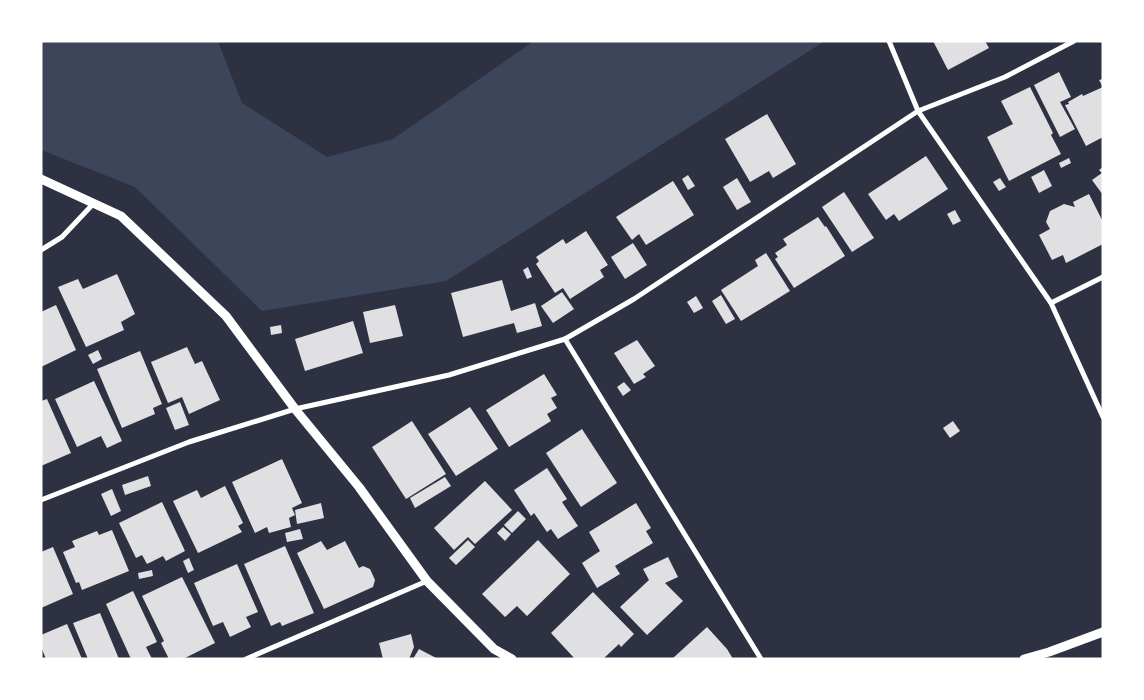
<svg xmlns="http://www.w3.org/2000/svg" width="1144" height="700" font-family="'Varela Round',sans-serif">
<rect width="100%" height="100%" fill="#2d3142"/>
<polygon fill="#3c4559" points="41,41 218,41 242,103 327,157 393,139 534,41 825,41 446,281 262,311 135,187 41,150"/>
<g fill="#e0e0e3">
<polygon points="933,41 985,41 989,48 948,70"/>
<polygon points="1059,72 1071,97 1060,102 1075,129 1060,137 1034,85"/>
<polygon points="1103,79 1103,137 1086,146 1065,105 1069,104 1068,102 1082,94 1083,96 1103,87 1099,80"/>
<polygon points="1030,87 1053,133 1051,135 1061,154 1009,181 987,137 1013,124 1001,101"/>
<polygon points="767,114 796,164 773,178 769,171 750,182 725,139"/>
<polygon points="926,156 948,189 899,221 894,214 886,220 868,194"/>
<polygon points="1069,158 1071,163 1061,168 1059,163"/>
<polygon points="1103,167 1103,195 1092,180 1102,173 1099,170"/>
<polygon points="1044,170 1052,186 1039,193 1031,177"/>
<polygon points="688,175 695,186 688,190 682,179"/>
<polygon points="737,178 751,202 737,210 723,187"/>
<polygon points="1000,178 1006,187 999,191 993,182"/>
<polygon points="673,181 694,215 646,245 639,234 632,240 616,217"/>
<polygon points="844,192 874,238 852,252 822,207"/>
<polygon points="1089,194 1103,222 1103,244 1066,263 1063,255 1052,260 1039,235 1050,229 1046,222 1050,211 1064,204 1075,207 1073,202"/>
<polygon points="955,210 961,221 953,225 947,214"/>
<polygon points="818,217 825,227 826,226 845,256 794,288 775,259 778,257 775,253 787,245 783,239"/>
<polygon points="586,231 608,265 600,270 604,277 570,299 563,288 555,293 536,264 539,261 536,257 563,239 566,244"/>
<polygon points="633,243 647,265 625,279 611,257"/>
<polygon points="766,253 790,291 741,321 721,290 758,266 755,260"/>
<polygon points="528,267 532,277 527,279 523,270"/>
<polygon points="117,274 135,314 121,322 124,330 86,347 58,287 78,279 83,289"/>
<polygon points="502,280 511,311 535,303 542,326 517,333 514,323 463,337 451,293"/>
<polygon points="562,292 574,309 553,323 541,306"/>
<polygon points="721,295 735,319 726,324 712,301"/>
<polygon points="696,296 703,308 694,313 687,302"/>
<polygon points="56,305 76,350 41,367 41,312"/>
<polygon points="395,305 403,336 370,343 363,312"/>
<polygon points="353,321 363,353 305,371 295,339"/>
<polygon points="281,325 282,333 271,335 270,327"/>
<polygon points="637,340 655,366 643,374 646,377 634,384 614,353"/>
<polygon points="187,347 195,364 202,361 220,400 189,414 182,397 168,403 151,362"/>
<polygon points="98,350 102,359 93,364 88,355"/>
<polygon points="140,351 162,404 153,408 155,414 122,428 97,369"/>
<polygon points="544,374 557,395 551,398 557,408 547,414 551,421 509,447 486,410"/>
<polygon points="94,381 122,441 107,448 101,436 77,447 55,399"/>
<polygon points="624,382 631,390 623,396 617,387"/>
<polygon points="47,399 71,453 41,466 41,401"/>
<polygon points="180,402 189,425 175,430 166,408"/>
<polygon points="470,407 498,449 456,476 428,434"/>
<polygon points="412,421 446,474 406,499 372,447"/>
<polygon points="953,421 960,431 950,438 943,428"/>
<polygon points="582,429 617,483 581,507 546,453"/>
<polygon points="282,459 302,503 292,508 295,515 289,518 291,527 269,533 267,527 255,533 232,482"/>
<polygon points="547,468 567,499 562,502 578,526 558,539 551,529 547,532 534,513 531,516 514,490"/>
<polygon points="148,476 151,486 125,495 122,485"/>
<polygon points="445,477 451,486 415,508 410,498"/>
<polygon points="485,481 512,510 475,544 468,537 454,550 434,528"/>
<polygon points="225,486 243,523 238,526 242,532 198,553 173,501 197,490 201,498"/>
<polygon points="112,489 121,511 111,516 101,494"/>
<polygon points="162,502 185,551 166,561 163,556 147,564 142,555 136,558 119,523"/>
<polygon points="321,503 324,518 297,524 295,510"/>
<polygon points="636,503 651,528 646,531 653,543 615,566 620,574 597,588 582,563 600,551 589,532"/>
<polygon points="518,511 526,519 512,533 504,525"/>
<polygon points="503,527 511,534 505,541 497,533"/>
<polygon points="300,529 303,539 287,542 285,533"/>
<polygon points="112,530 129,571 82,590 79,582 76,583 63,552 75,547 72,541 97,531 99,535"/>
<polygon points="468,540 475,547 456,565 449,558"/>
<polygon points="538,540 570,574 527,616 517,606 505,617 482,594"/>
<polygon points="321,541 327,550 345,541 359,568 363,566 370,569 375,580 373,587 324,609 297,553"/>
<polygon points="285,546 314,613 282,626 280,622 271,626 244,564"/>
<polygon points="53,547 73,594 41,608 41,552"/>
<polygon points="668,557 678,577 665,583 683,601 647,635 620,607 649,580 643,569"/>
<polygon points="189,558 194,570 188,573 183,561"/>
<polygon points="237,564 258,612 246,617 251,627 230,637 223,622 213,626 194,583"/>
<polygon points="152,570 153,576 139,579 138,573"/>
<polygon points="182,577 215,643 183,659 169,659 161,643 164,641 142,596"/>
<polygon points="133,591 157,642 146,647 152,659 131,659 106,604"/>
<polygon points="593,592 634,634 621,647 619,644 603,659 575,659 551,633"/>
<polygon points="100,613 119,659 88,659 73,623"/>
<polygon points="67,624 82,659 46,659 41,647 41,635"/>
<polygon points="707,627 727,649 733,659 672,659"/>
<polygon points="411,634 414,647 409,659 383,659 379,643"/>
<polygon points="419,649 438,659 413,659"/>
</g>
<g fill="none" stroke-linecap="round" stroke-linejoin="round">
<g stroke="#fff" stroke-width="5">
<polyline points="889,41 918,111 1051,303 1103,417"/>
<polyline points="41,250 62,237 94,203"/>
<polyline points="1051,303 1103,277"/>
<polyline points="565,339 761,659"/>
<polyline points="41,500 189,442 295,409 449,375 565,339 634,299 918,111 1005,77 1074,41"/>
<polyline points="246,659 427,581"/>
</g>
<g stroke="#fff" stroke-width="9">
<polyline points="41,179 121,216 226,316 295,409 359,487 427,581 494,649 512,659"/>
<polyline points="1024,659 1049,652 1103,632"/>
</g>
</g>
<rect width="1144" height="700" fill="none" stroke="#ffffff" stroke-width="85"/>
</svg>
